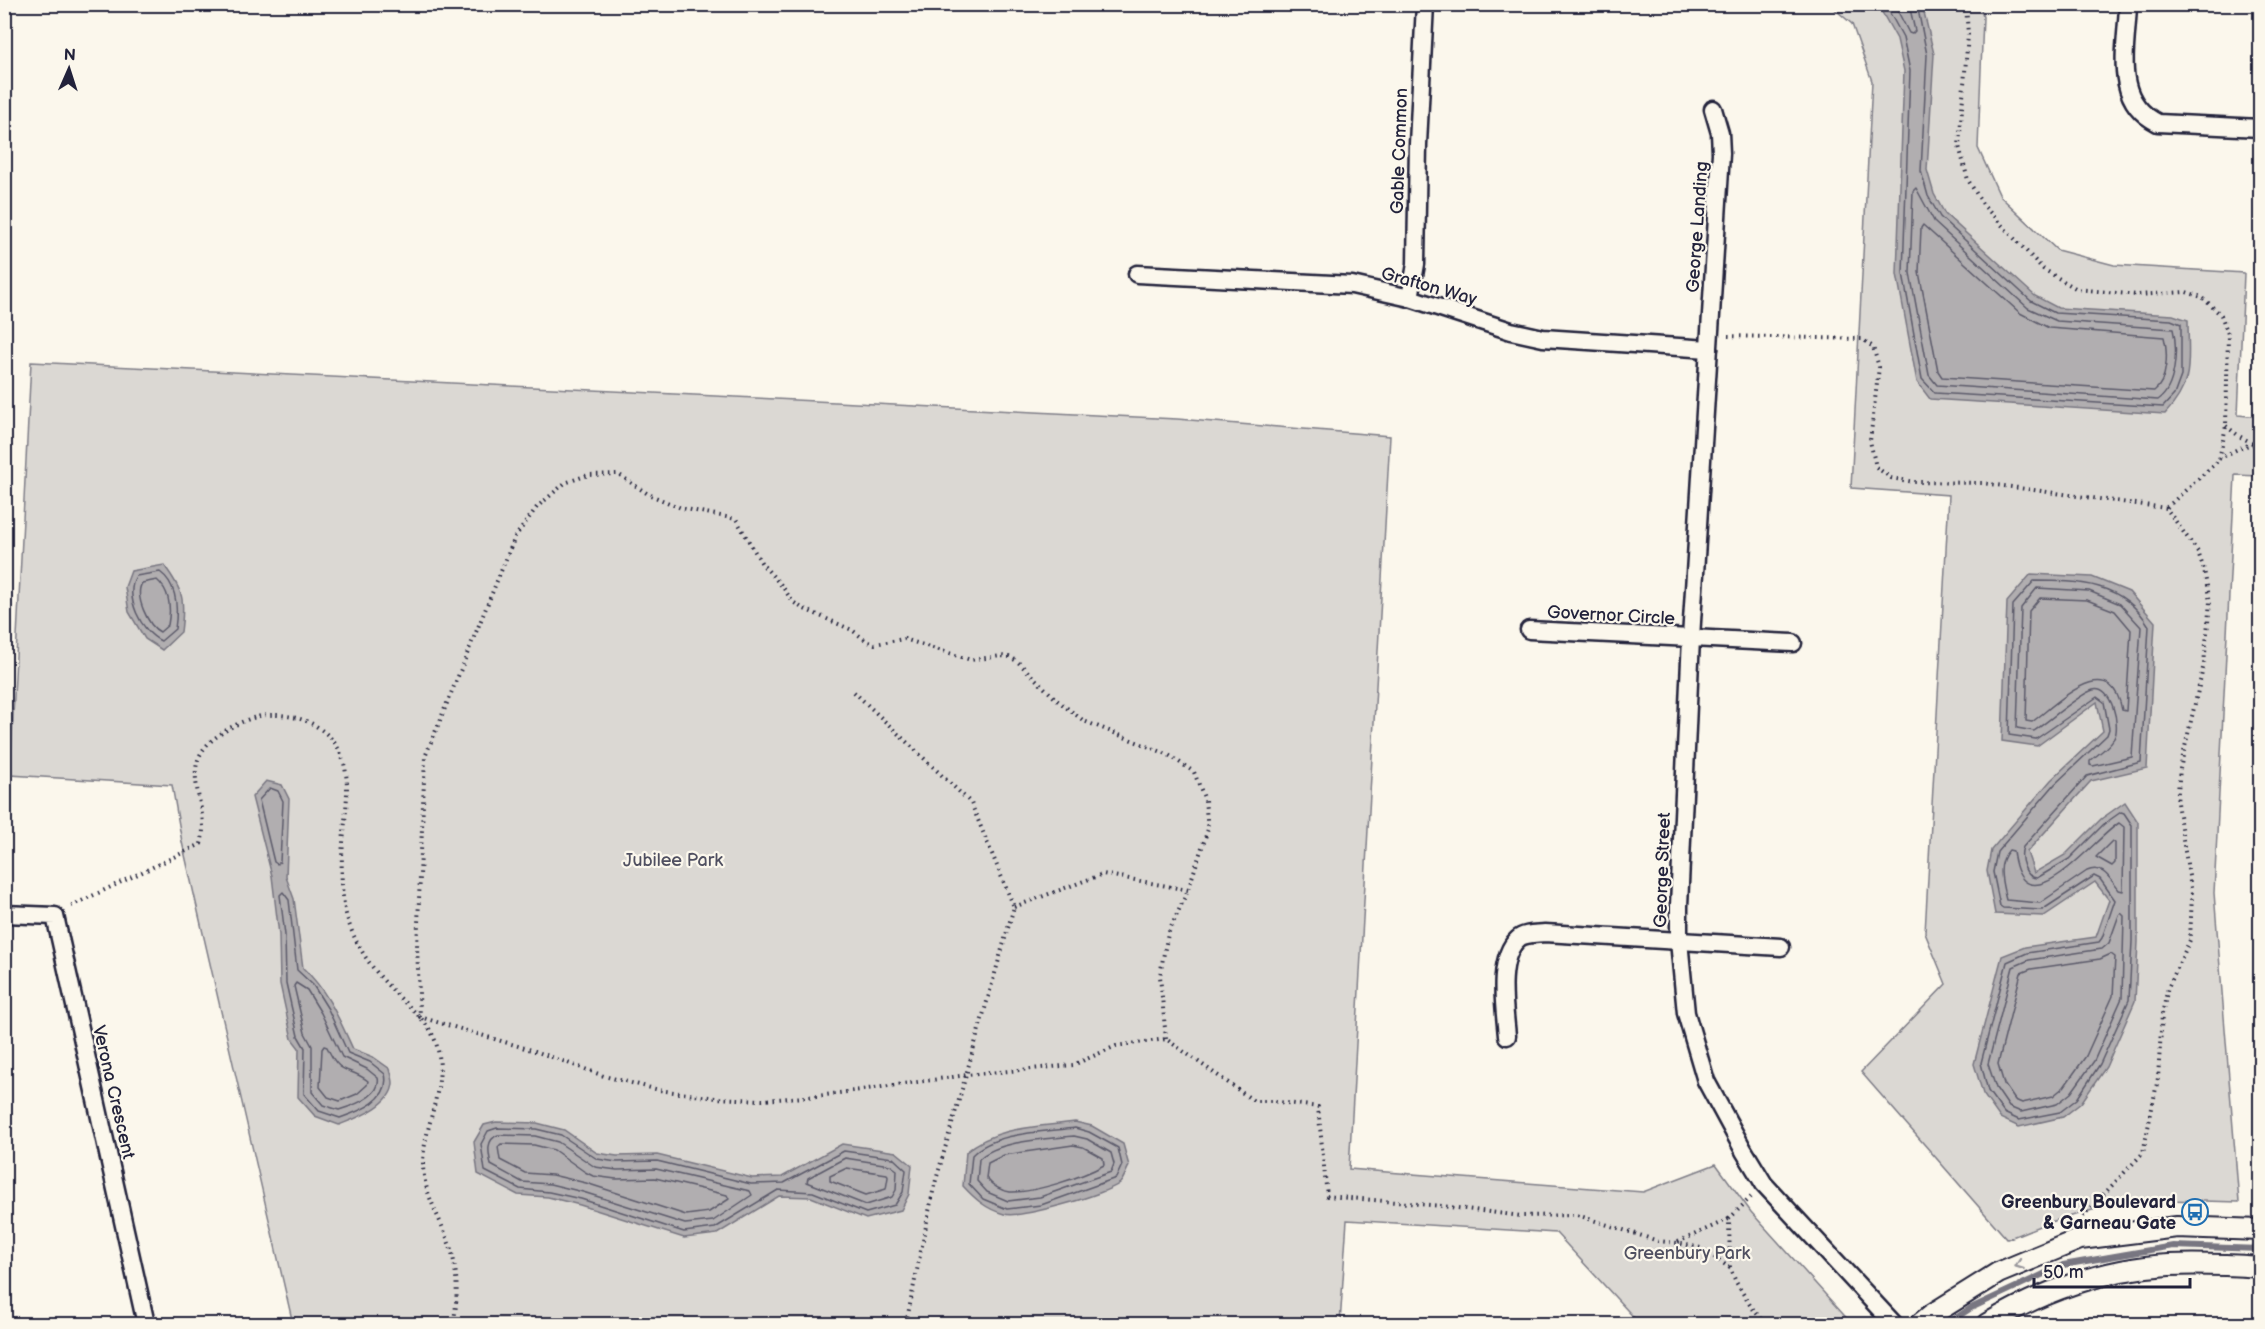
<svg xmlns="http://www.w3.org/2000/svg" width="2265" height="1329" font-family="'Balsamiq Sans',sans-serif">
<rect width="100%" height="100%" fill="#fbf7ec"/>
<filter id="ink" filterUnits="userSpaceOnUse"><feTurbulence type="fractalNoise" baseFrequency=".0167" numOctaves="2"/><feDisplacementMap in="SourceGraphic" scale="12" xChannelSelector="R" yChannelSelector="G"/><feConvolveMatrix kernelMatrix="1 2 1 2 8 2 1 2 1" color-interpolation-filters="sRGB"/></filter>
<g filter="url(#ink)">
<g fill="#dbd8d3" stroke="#7e7d87" stroke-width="1.5">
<polygon points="1830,5 1980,5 1983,17 1978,148 2000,196 2057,250 2114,265 2244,273 2238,415 2260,417 2260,476 2235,475 2214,893 2239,1202 2131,1199 2047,1223 2007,1239 1861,1072 1946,984 1925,933 1949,495 1851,488 1872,81 1852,24"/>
<polygon points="31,362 1177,419 1390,436 1349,1169 1643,1192 1716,1164 1751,1212 1852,1324 1640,1324 1556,1233 1347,1220 1340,1324 293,1324 182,842 172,785 10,775"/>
</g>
<g fill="#b1aeb0" stroke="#787681" stroke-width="1.5">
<path d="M1878,5h44l1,3 11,46 -7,116 7,24 11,20 90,82 23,12 115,7 15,5c0,41 7,62 -23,94l-235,-15 -13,-17 -20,-108 7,-203 -7,-32z"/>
<path d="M164,565c20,27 21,35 17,67l-19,18 -17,-11 -16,-27 -4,-25 6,-16z"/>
<polygon points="2031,574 2092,577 2129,592 2155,622 2147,768 2091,781 2027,852 2034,873 2065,855 2101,819 2125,802 2138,822 2138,942 2135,1001 2106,1067 2081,1103 2063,1117 2019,1127 2000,1118 1983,1094 1974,1064 2002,956 2025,947 2096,937 2109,900 2095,882 2044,916 1995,914 1987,871 1991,850 2051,780 2103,731 2097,702 2037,746 2002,741 2007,602"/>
<path d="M266,781l16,4 7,14 -3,78 8,22 9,69c25,23 36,51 50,81l20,8 17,12c1,4 3,10 3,14 -1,23 -37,35 -54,42l-24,-9 -17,-19 1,-49 -7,-9 -12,-55 -1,-49 -7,-59 -20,-79z"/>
<polygon points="496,1122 537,1123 564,1130 597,1153 617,1156 657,1155 752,1178 782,1177 842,1144 896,1152 912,1165 909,1194 901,1210 866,1219 811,1197 779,1196 717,1234 684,1238 580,1205 548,1197 518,1195 478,1174 474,1142 484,1125"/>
<path d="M1075,1122l17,4 31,18 6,22c-3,5 -5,13 -9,17 -13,11 -100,36 -116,31 -18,-5 -29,-15 -41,-28l3,-34c30,-26 72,-25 109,-30z"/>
</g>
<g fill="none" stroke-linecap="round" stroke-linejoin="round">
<g stroke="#5b5a6a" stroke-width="1.5">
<polyline points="1885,4 1903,37 1910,71 1903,273 1922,379 1935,393 2163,407 2174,395 2181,376 2181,324 2171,320 2055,313 2031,301 1940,217 1928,196 1921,171 1927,55 1917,4"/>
<polyline points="1894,4 1909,33 1912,34 1915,31 1909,4"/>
<path d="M1916,188l19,35 93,85 29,13 116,8c5,20 3,59 -15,71l-221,-15 -8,-10 -19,-102 3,-82z"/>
<path d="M1923,225l97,88 29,15 115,9c4,15 4,44 -10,54l-212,-14 -4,-6 -19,-99 2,-44z"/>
<path d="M160,572c18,13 18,37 15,57l-14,12c-20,-9 -37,-44 -25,-65z"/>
<path d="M157,580c14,12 14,29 11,45l-8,7c-12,-6 -26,-36 -18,-49z"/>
<path d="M2034,581c46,0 89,1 115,45l-8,136 -54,14 -64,71c-4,11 2,31 14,31l32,-19 35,-35 17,-12 3,1 8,12v116l-3,59 -29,64 -23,35 -17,13 -41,8 -15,-7 -16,-22 -7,-28 26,-101 20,-9 72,-11 3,-4 13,-38 -15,-21 -6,-3 -52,34 -39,-2 -3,-2 -7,-34 4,-20 58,-68 52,-49 2,-6 -5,-27 -7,-5 -61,42 -27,-4 4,-130z"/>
<path d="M2037,588l52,3 31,13 21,23 -9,130 -39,9 -3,-1v-4c8,-7 19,-14 24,-23 7,-11 -2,-53 -21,-48 -12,3 -47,33 -59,41l-17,-3 4,-120z"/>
<path d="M2040,598l47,2 28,11 16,19 -5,81 -4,-1c-12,-61 -63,-8 -90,12l-6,-1 3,-110z"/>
<polygon points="270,788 278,791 283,801 280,862 277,864 274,862 259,800"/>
<path d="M2119,823l5,4 -1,64 -4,-1c-9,-11 -16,-26 -32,-19l-47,32 -34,-3c-4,-17 -10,-36 3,-50l4,1c10,82 78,-10 106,-28z"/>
<polygon points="2112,841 2115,843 2115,863 2112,866 2096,857"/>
<path d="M283,892l6,8 8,70 16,15 15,24 20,44 22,9 15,12c6,26 -25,37 -45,44l-21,-7 -15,-17 1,-46 -7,-12 -12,-53 -1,-48 -5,-40z"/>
<polygon points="2121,913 2124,916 2122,998 2094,1061 2071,1093 2057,1104 2021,1112 2009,1107 1996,1088 1988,1064 2013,967 2029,960 2102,949 2109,943 2119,915"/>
<polygon points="2111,954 2115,957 2113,996 2086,1056 2064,1087 2053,1096 2022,1103 2015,1100 2004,1084 1998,1064 2021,973 2031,969 2100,959"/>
<path d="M296,983l11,7 14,23 21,44 25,12 11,9c4,18 -26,28 -39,32l-16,-5 -11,-13v-46l-7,-13 -11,-47z"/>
<path d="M324,1046l3,1c14,31 20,18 41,34l-1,4 -10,9 -17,7 -12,-4 -8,-10 2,-38z"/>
<polygon points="497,1128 536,1129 561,1135 597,1159 617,1162 657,1161 751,1184 784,1183 844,1151 893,1158 906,1170 903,1192 895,1205 866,1213 813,1192 778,1190 715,1228 684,1232 581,1199 549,1192 520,1189 485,1171 481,1144 488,1131"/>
<path d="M1075,1128l14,4 29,16 4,17 -6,13 -75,27 -34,4 -24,-10 -14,-15 3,-29c22,-23 72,-23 103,-27z"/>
<path d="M498,1135l37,1 23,6 37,25 22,3 39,-1 94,22 2,4 -39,26 -28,3 -102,-32 -33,-8 -28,-2 -31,-17c-2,-11 -6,-25 7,-30z"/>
<path d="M1074,1136l13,3 24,14 3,11 -3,8 -71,25 -32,4 -21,-9 -10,-11 2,-22c19,-19 69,-20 95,-23z"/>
<polygon points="501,1144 534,1145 554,1150 585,1172 593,1176 616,1179 655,1178 727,1195 729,1199 709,1212 686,1215 586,1183 552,1175 525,1173 500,1160 498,1147"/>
<path d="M1073,1145l10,2 20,11 1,7c-21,12 -70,28 -94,27 -9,-1 -18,-7 -24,-14l2,-15 16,-8z"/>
<polygon points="845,1158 890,1165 897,1170 896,1190 892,1197 866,1205 807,1182 808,1178"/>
<polygon points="847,1168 887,1174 888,1177 886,1189 866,1195 830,1181 830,1176"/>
</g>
<polyline stroke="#787681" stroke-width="6" points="1947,1324 1971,1308 2063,1265 2173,1246 2260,1249"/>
<defs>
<g id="minor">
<path d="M2128,4c-1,44 -17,96 30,119l102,5"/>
<polyline points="1713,109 1720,133 1721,153 1691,638 1679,906 1679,941 1686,1013 1706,1081 1744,1151 1764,1184 1894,1324"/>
<polyline points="1137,274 1352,285 1410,298 1511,331 1543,338 1709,349"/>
<polyline points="1410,298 1416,264 1418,144 1425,4"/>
<polyline points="1529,630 1793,643"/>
<polyline points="4,914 55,916 146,1324"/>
<path d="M1507,1036c-2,-25 -11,-77 11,-97 6,-6 18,-5 27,-6l236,14"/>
</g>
<g id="tertiary">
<polyline points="1920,1324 1931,1315 1998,1273 2080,1239 2177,1227 2260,1230"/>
<path d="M1987,1324c53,-32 119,-56 182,-59 30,-1 61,0 91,2"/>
</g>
</defs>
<use href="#minor" stroke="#22223b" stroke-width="21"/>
<use href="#tertiary" stroke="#22223b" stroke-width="24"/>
<g stroke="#22223b" stroke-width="4" stroke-dasharray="1.5 4.5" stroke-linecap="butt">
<polyline points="1966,4 1968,35 1959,146 1968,180 1984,206 2043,269 2077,289 2138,295 2186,292 2202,297 2221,315 2228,334 2226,426 2219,460 2166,508"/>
<polyline points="1728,336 1862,339 1873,347 1879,367 1870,441 1876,467 1891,478 1914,482 1982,483 2166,508 2198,552 2204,570 2210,602 2204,664 2180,769 2177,803 2192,894 2190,940 2168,988 2162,1014 2158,1078 2143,1153 2080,1219"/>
<polyline points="2226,426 2239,436 2254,444"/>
<path d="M2219,459c13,-7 27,-16 41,-15"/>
<polyline points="854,692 971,803 1014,907 934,1187 906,1324"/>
<path d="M71,906l130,-62c11,-42 -30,-79 21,-111 13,-9 31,-17 46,-18 16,-1 35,3 48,11 9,6 17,13 22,22 14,26 8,57 6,85 -3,26 -4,56 2,81 10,36 30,60 56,86 10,9 21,19 28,30 26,44 -8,92 -7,137 2,32 21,56 29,86 6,23 6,48 1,71"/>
<polyline points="1014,907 1103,874 1188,890"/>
<polyline points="1166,1039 1160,976 1163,958 1168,934 1188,890 1208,829 1205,800 1194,772 1167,754 1084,721 1058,701 1017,661 1009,657 1001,656 971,660 904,639 875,644 868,642 852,630 802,608 793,602 782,586 762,564 736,519 681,508 648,494 618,474 588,475 565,483 537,507 515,537 425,757 417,947 420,1017 535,1051 604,1076 659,1090 716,1098 763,1100 818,1096 967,1075 1073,1065 1116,1046 1166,1039 1254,1101 1272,1101 1318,1107 1327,1196 1442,1206 1521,1216 1577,1215 1658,1241 1677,1243 1701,1248 1730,1268 1736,1282 1750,1305 1761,1319 1767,1324"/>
<polyline points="1678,1242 1729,1219"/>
<polyline points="1730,1267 1729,1219 1751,1197"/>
</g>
<use href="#minor" stroke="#fbf7ec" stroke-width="16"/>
<use href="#tertiary" stroke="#fbf7ec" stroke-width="20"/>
</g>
<polygon fill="#aaa7a5" stroke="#22223b" stroke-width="1.5" points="2260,1061 2260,1117 2256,1072 2256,1062"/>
<polygon fill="#c6c2c0" stroke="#22223b" stroke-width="1.5" points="2260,1061 2260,1107 2256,1062"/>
<defs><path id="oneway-chevron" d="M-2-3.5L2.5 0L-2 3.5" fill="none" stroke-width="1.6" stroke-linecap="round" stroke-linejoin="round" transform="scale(1.5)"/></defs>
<use stroke="#99979c" href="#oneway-chevron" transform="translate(2019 1265) rotate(160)"/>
</g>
<defs>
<symbol id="bus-ring" viewBox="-11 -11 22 22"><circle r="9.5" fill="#fbf7ec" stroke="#1f6fb2" stroke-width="1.5"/><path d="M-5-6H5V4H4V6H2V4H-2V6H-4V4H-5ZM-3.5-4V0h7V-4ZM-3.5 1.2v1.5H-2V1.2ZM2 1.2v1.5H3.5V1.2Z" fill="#1f6fb2"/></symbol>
</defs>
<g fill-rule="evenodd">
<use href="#bus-ring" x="2180" y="1197" width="30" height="30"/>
</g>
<g text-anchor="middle" stroke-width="4.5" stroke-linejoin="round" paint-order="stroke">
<g font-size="18" fill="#22223b" stroke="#fbf7ec">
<text transform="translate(1399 151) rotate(-88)" y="6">Gable Common</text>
<text transform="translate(1697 227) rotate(-86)" y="6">George Landing</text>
<text transform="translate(1429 286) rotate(16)" y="6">Grafton Way</text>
<text transform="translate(1611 615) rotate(3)" y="6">Governor Circle</text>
<text transform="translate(1662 870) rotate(-88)" y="6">George Street</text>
<text transform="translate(114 1092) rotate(77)" y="6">Verona Crescent</text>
</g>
<g font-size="18" fill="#505061" stroke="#fbf7ec">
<text x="673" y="866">Jubilee Park</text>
<text x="1687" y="1259">Greenbury Park</text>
</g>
<g font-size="18" font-weight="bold" fill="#22223b" stroke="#fbf7ec" text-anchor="end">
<text x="2176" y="1208">Greenbury Boulevard<tspan x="2176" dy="21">&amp; Garneau Gate</tspan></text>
</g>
</g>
<rect width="2265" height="1329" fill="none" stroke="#fbf7ec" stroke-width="24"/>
<rect x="12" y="12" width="2241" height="1305" fill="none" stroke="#22223b" stroke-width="2" filter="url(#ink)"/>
<g transform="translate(69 69) rotate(3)" stroke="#fbf7ec" stroke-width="4.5" paint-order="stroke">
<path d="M0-4.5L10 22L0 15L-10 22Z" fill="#22223b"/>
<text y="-9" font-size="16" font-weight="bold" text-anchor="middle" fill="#22223b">N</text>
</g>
<path d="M2034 1278v9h156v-9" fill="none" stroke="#22223b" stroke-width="3"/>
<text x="2043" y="1278" font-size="18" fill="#22223b" stroke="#fbf7ec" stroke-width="4.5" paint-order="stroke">50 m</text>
</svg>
